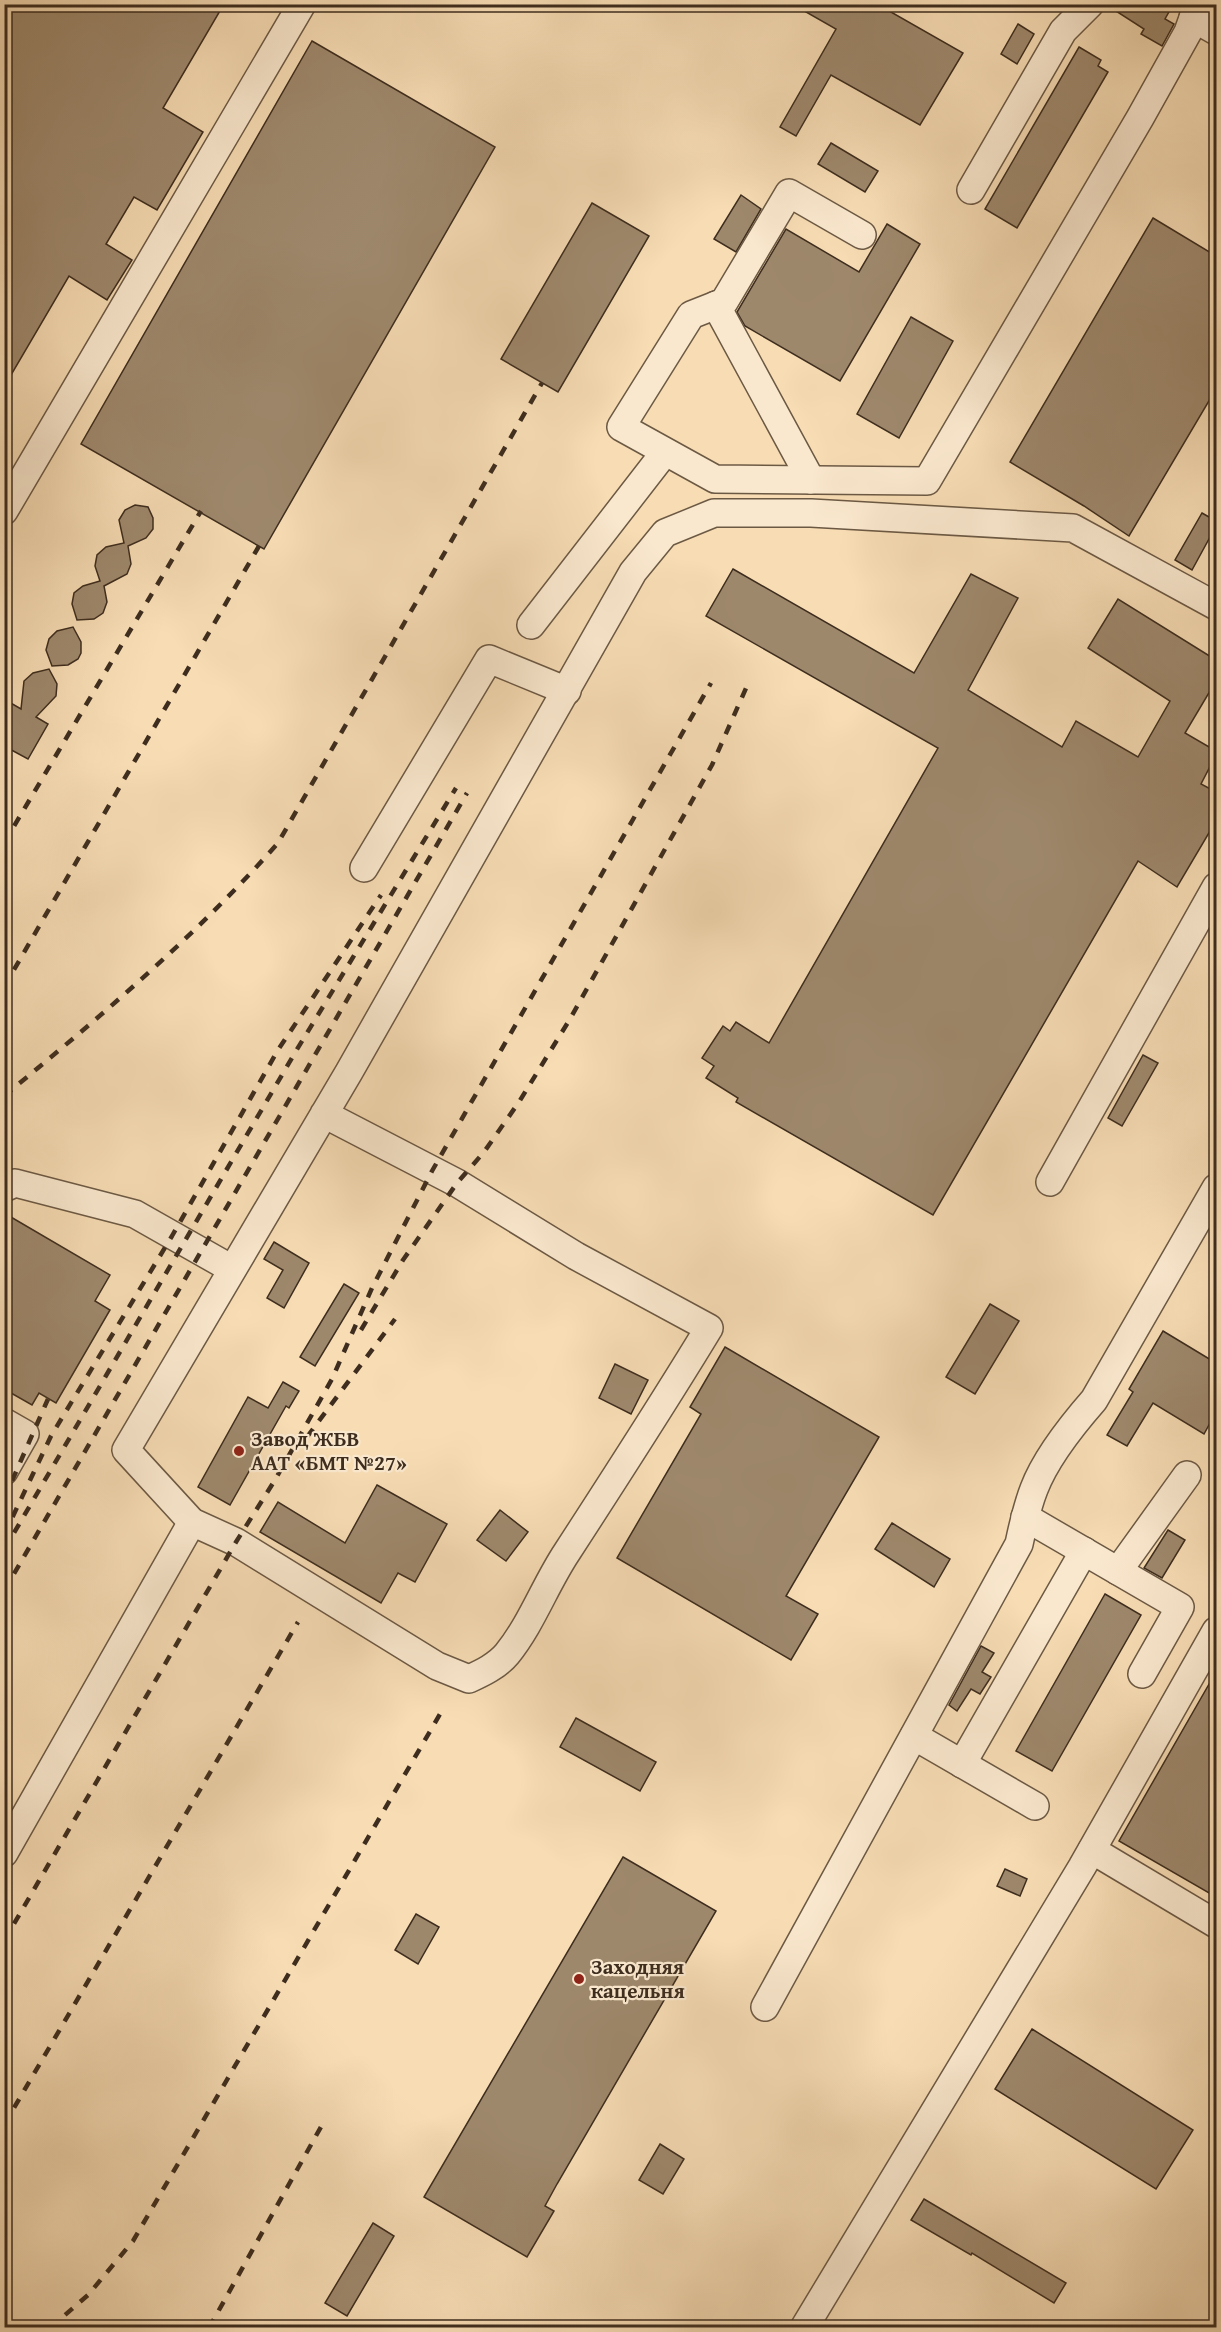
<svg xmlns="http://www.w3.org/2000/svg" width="1221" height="2332" font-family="'Gentium Book Plus',serif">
<rect width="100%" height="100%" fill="#f7dcb4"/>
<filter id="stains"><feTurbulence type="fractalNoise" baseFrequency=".00333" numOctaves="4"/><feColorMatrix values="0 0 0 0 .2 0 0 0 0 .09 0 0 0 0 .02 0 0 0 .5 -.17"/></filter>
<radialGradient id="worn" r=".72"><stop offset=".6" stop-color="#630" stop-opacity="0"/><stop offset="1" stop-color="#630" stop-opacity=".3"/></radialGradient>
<g fill="#9e886c" stroke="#3e2d1e" stroke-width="1.5">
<polygon points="4,4 224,4 163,108 203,132 157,210 134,197 106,244 132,260 107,300 69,276 4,387"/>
<polygon points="792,4 877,4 963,53 920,125 831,75 796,136 780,127 836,29"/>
<polygon points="1105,4 1161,4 1170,10 1165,19 1174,24 1162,46 1141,34 1144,29"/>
<polygon points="1018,24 1034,34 1017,64 1001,54"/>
<polygon points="312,41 495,147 264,549 81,444"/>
<polygon points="1079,47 1101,60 1098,66 1108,72 1017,228 985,209"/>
<polygon points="831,143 878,171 865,192 818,164"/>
<polygon points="741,195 761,209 736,252 714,239"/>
<polygon points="592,203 649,236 558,392 501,359"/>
<polygon points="1153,218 1216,256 1216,389 1129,536 1084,506 1010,462"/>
<polygon points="887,224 920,244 840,381 745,326 737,312 786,229 859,272"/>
<polygon points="911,317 953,341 899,438 857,414"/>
<polygon points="135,505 148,507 153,518 153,529 146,538 128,546 131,564 127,574 104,586 107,602 103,613 94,619 77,620 72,604 74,593 83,586 100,581 95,566 97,555 106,547 124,543 119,520 125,510"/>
<polygon points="1202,513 1216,521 1216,526 1192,570 1175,560"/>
<polygon points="733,569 914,673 971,574 1018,598 968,690 1062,747 1076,721 1138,757 1170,701 1088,648 1118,599 1216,660 1216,681 1185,733 1216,751 1216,755 1201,784 1216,792 1216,821 1177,887 1138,861 933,1215 736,1102 738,1098 706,1078 714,1066 702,1058 723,1026 730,1031 736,1022 769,1043 938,748 706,616"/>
<polygon points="73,627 81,642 81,653 78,659 68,665 52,666 46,650 49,639 57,631"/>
<polygon points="49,669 57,684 56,696 36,717 48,724 28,759 4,746 4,699 21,709 24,681 33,673"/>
<polygon points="1143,1055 1158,1063 1122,1126 1108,1118"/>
<polygon points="4,1213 110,1275 95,1301 110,1310 56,1403 39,1393 32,1405 4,1389"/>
<polygon points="274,1242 309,1263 284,1308 267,1298 283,1270 264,1259"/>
<polygon points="344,1284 359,1293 315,1366 300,1357"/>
<polygon points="990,1304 1019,1321 975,1394 946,1377"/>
<polygon points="1163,1331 1216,1363 1216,1412 1204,1434 1153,1403 1127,1446 1107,1435 1133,1392 1129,1389"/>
<polygon points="725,1347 879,1437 786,1596 818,1614 791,1660 617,1558 701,1414 690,1407"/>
<polygon points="615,1364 648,1380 631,1414 599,1398"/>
<polygon points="283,1382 299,1391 289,1408 286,1406 230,1505 198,1487 248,1397 268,1408"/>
<polygon points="377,1485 447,1524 415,1582 398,1573 381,1603 260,1532 278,1502 345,1543"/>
<polygon points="500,1510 528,1532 506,1561 477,1540"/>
<polygon points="892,1523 950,1559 934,1587 875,1549"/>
<polygon points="1168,1530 1185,1540 1162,1578 1144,1568"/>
<polygon points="1105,1594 1141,1615 1052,1771 1016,1751"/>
<polygon points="981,1646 994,1653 982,1672 991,1677 980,1694 971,1689 957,1711 949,1705"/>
<polygon points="1216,1672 1216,1897 1119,1841"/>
<polygon points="576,1718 656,1762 640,1791 560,1747"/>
<polygon points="623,1857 716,1911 557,2184 545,2206 554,2211 527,2257 424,2197"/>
<polygon points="1005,1869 1027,1879 1020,1896 997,1886"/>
<polygon points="416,1914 439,1927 418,1964 395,1950"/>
<polygon points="1032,2029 1193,2130 1156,2189 995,2089"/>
<polygon points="660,2144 684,2159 663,2194 639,2180"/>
<polygon points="924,2199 1066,2283 1054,2303 972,2253 971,2255 911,2220"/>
<polygon points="373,2223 394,2236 347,2316 325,2303"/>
</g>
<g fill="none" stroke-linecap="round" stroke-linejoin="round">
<defs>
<g id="minor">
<polyline points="1193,18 1216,31"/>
<polyline points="971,190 1063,31 1090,4"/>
<polyline points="862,235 789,193 724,302 691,315 621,427 715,479 927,481 1140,118 1188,32 1198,4"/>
<polyline points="716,305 811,480"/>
<polyline points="4,511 302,4"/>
<polyline points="531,625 665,452"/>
<polyline points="364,868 489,659 567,691"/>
<path d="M324,1114l133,69 119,73 133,72c-46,76 -94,150 -142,224 -22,33 -35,71 -60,102 -10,12 -25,19 -38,25l-32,-13 -201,-124 -44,-20 -66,-72 223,-378 284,-500 32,-39 49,-20h97l262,15 143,78"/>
<polyline points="1050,1182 1216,887"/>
<polyline points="4,1188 15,1183 135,1214 232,1269"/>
<polyline points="4,1422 25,1434 4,1471"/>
<polyline points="1025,1517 1180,1607 1142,1674"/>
<polyline points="1118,1571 1187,1475"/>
<polyline points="914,1736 1035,1806"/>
<polyline points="962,1764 1084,1551"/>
<polyline points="1092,1850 1216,1924"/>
<polyline points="4,1853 192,1522"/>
<path d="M765,2007l254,-463c4,-19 8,-37 15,-55 11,-29 39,-65 60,-89l122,-212"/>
<polyline points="804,2328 1082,1867 1216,1631"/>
</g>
</defs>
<use href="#minor" stroke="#6c5944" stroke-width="30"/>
<use href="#minor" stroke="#fae8ce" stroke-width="27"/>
<g stroke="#3e2d1e" stroke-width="4.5" stroke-dasharray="10 10" stroke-linecap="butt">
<polyline points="4,843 201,511"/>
<polyline points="4,987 259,546"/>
<path d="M4,1096c96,-79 192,-160 274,-253l264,-460"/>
<polyline points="361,1330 403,1260 457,1183 484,1152 519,1102 570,1019 712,765 747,686"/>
<polyline points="307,1437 395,1319"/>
<polyline points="4,1499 48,1399"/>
<polyline points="4,1535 51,1436 172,1236 278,1050 381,895"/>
<polyline points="4,1550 296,1051 456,788"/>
<polyline points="4,1591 467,793"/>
<polyline points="4,1941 236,1542 275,1480 332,1379 372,1288 432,1171 711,683"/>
<polyline points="4,2125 298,1622"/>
<polyline points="50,2328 88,2295 133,2241 443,1709"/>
<polyline points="209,2328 322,2125"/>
</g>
</g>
<g fill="#8f2418" stroke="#fae8ce" stroke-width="2">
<circle cx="239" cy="1451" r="6"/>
<circle cx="579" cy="1979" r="6"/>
</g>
<g text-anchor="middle" stroke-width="4.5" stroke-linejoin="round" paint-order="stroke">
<g font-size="21" font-weight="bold" fill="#3e2d1e" stroke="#fae8ce" text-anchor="start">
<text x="251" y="1446">Завод ЖБВ<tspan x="251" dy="24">ААТ «БМТ №27»</tspan></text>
<text x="591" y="1974">Заходняя<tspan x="591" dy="24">кацельня</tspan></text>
</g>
</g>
<rect width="1221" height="2332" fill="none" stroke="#f7dcb4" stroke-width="24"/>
<rect x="6" y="6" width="1209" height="2320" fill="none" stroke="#3e2d1e" stroke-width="3"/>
<rect x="12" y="12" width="1197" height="2308" fill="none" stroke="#3e2d1e" stroke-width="1.5"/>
<rect width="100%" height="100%" filter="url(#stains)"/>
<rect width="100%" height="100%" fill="url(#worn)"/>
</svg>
